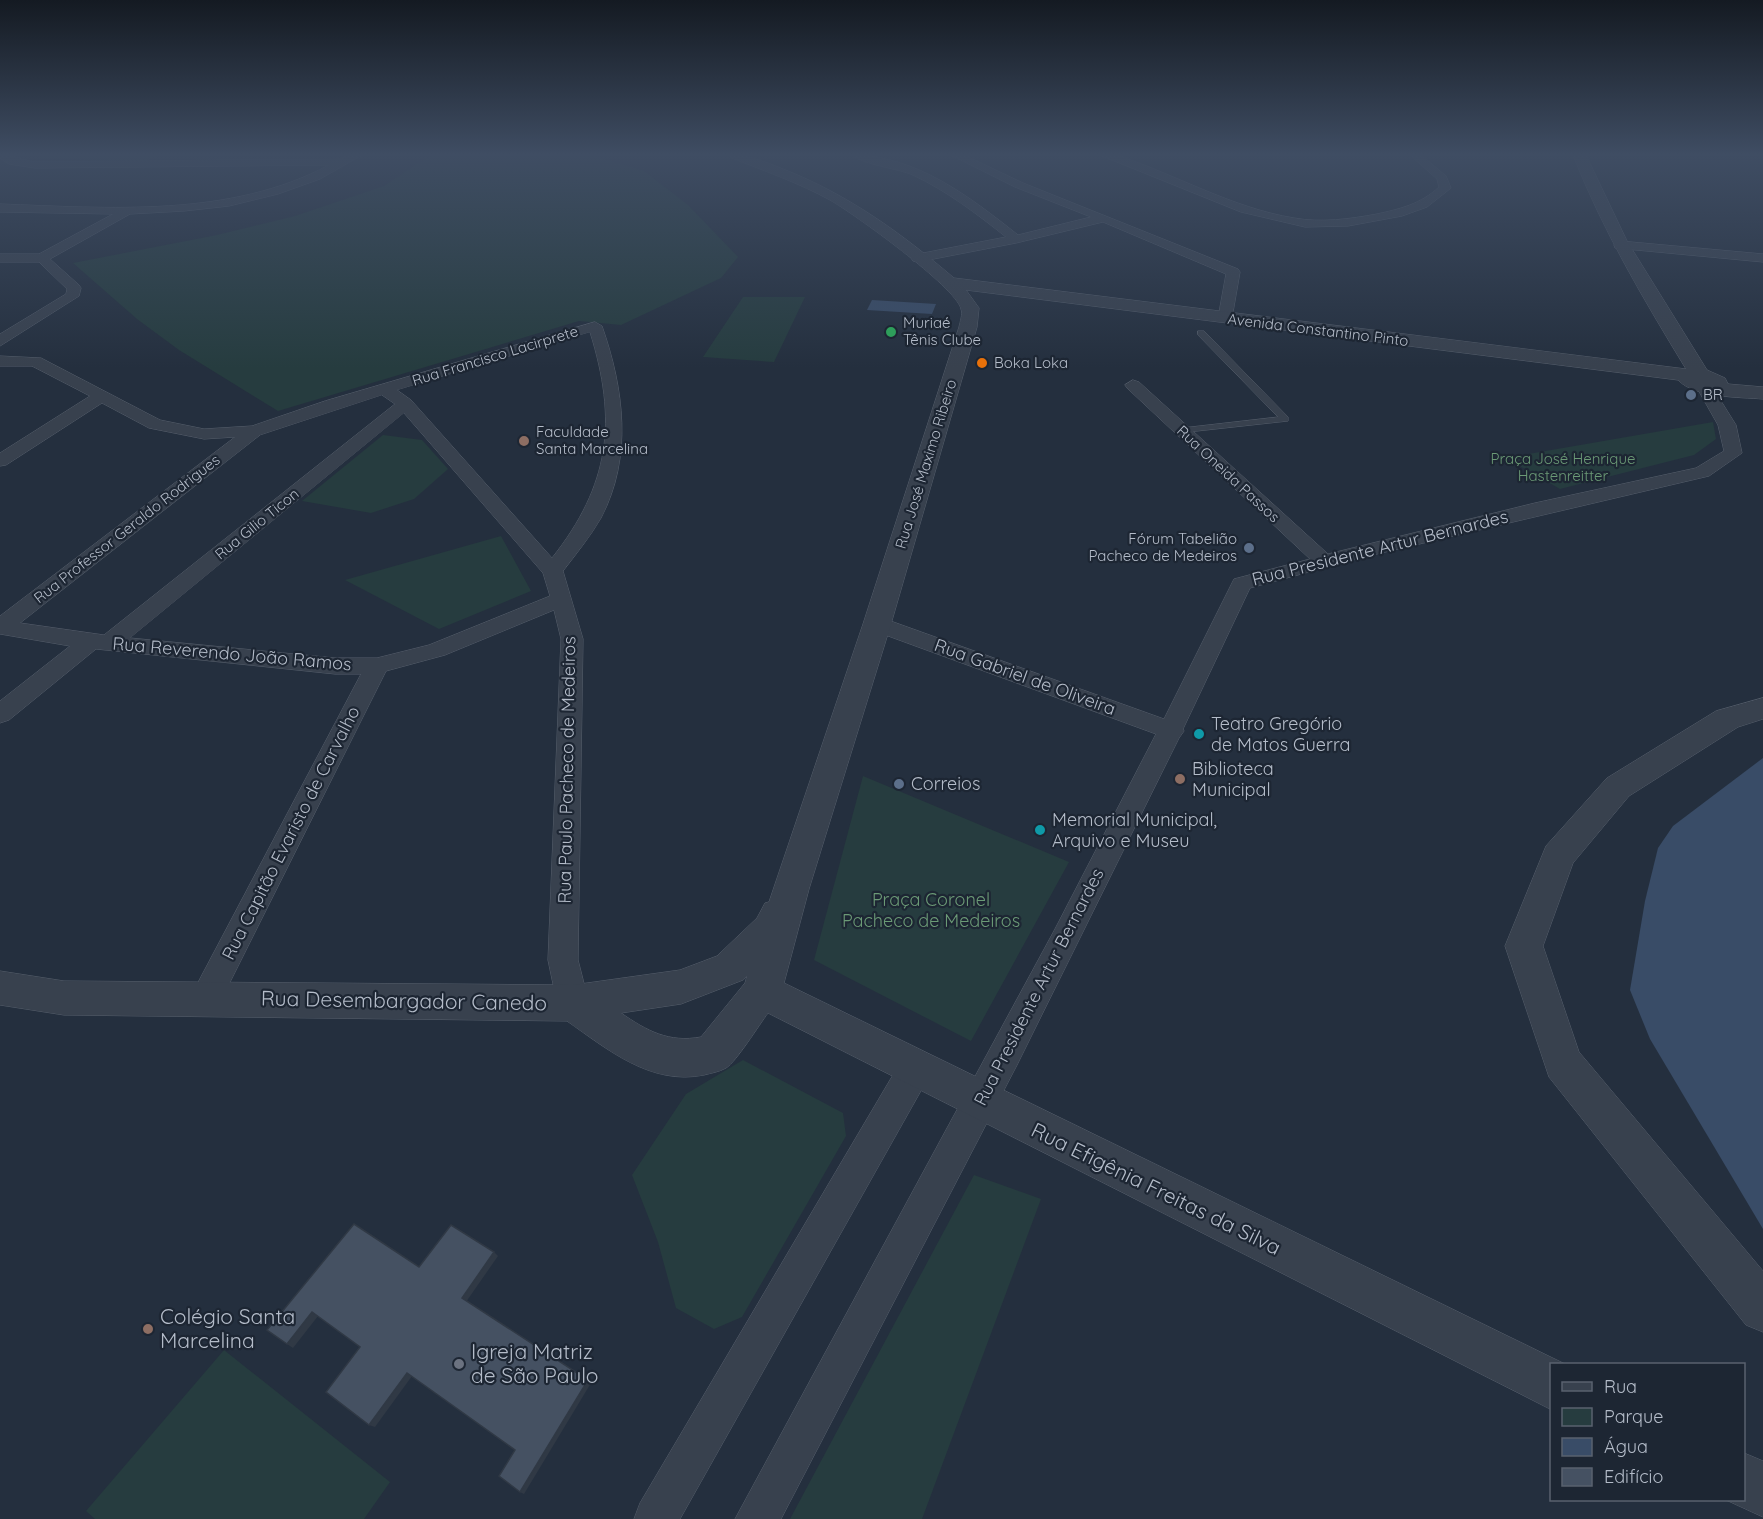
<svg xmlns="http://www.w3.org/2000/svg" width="1763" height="1519" font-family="Quicksand,sans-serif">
<rect width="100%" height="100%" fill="#242f3e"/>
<g fill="#263c3f">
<polygon points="46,155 160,155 145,161 35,158"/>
<polygon points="431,155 591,155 644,171 688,205 738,257 721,278 621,325 579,321 278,411 179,350 137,319 73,263 217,235 295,216 384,186"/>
<polygon points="743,297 805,297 774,362 703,357"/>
<polygon points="1713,422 1716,439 1694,455 1560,489 1506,458"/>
<polygon points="383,435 422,440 448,469 414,499 371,513 302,501"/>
<polygon points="501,536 531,591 439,629 345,580"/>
<polygon points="863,776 1069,862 971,1041 814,960"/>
<polygon points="743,1060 843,1113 846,1136 742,1317 714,1329 676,1308 658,1242 632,1175 686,1094"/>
<polygon points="974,1175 1041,1199 922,1519 790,1519"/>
<polygon points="224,1350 390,1482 364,1519 95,1519 86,1511"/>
</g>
<g fill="#394c67">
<polygon points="872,300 936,304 932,314 867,310"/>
<polygon points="1763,758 1763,1229 1650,1039 1630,990 1645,901 1658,848 1673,826"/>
</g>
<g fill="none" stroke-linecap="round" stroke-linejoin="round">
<defs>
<polygon id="service" points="1198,331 1204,331 1288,417 1288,421 1179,433 1177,431 1182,428 1278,417 1198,335"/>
<g id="minor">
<path d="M0,155c12,0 23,5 35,7l306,-3 8,-4h13l-42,24 -42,15 -49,12 -45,5 -54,3 -80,45 29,26 2,3 -2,8 -79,50v-12l66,-40 1,-5 -28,-27h-39v-8h39l74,-40 -113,-2v-8c109,4 230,14 329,-39l-294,3 -26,-4 -9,-6z"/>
<path d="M852,155c64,0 118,42 166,80l73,-18 -76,-30 -64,-32h13l59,28 215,86 2,3 -8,46 -7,4 -7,-4 8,-44 -123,-52 -87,21 -98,19 -5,-1 -2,-3 2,-3 93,-18c-29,-23 -59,-46 -93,-62 -16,-7 -49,-10 -61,-20z"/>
<path d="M1100,155h16c59,19 116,53 178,63 27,5 56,1 83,-4 23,-5 44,-10 62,-27l-2,-8 -27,-24h11l25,21 5,12 -24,19 -25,9 -54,10 -43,1 -64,-15z"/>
<polygon points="1620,241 1763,254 1763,262 1615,248 1614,245"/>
<path d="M595,322l7,4c22,63 31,131 -1,192 -11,19 -25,36 -38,53l20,68 -5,321 11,43 -5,10 -11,4 -11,-4 -5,-10 -9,-43 13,-321 -7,-29 -109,45 -59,16 -170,339 -11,4 -11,-4 -5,-10 5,-10 167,-316h-26l-239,-25 -87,71 -9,3v-22l70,-55 -70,-12v-18l235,-179 -31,2 -55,-11 -47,-25 -96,62 -6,1v-13l90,-57 -58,-30h-32v-10l41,2 119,62 44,9 48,-3 73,-25zM590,332c28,89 20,153 -38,226l-141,-158 -14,-10zM382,395l13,9 -291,231 -84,-12 240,-188zM404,413l139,160 7,23 -121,49 -52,13h-42l-205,-20z"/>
<polygon points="1133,380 1139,382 1328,554 1535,503 1696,468 1724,451 1718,425 1697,388 1705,383 1711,385 1736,425 1742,453 1709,476 1364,557 1250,588 1183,729 1184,731 1179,738 1017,1065 781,1519 735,1519 1055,929 1156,734 869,629 866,624 869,619 877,617 885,619 1164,719 1234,579 1310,559 1127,388 1125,385"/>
<polygon points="915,1053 927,1058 932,1069 927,1080 680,1519 634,1519 640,1503 903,1058"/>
</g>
<g id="tertiary">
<path d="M731,155c19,0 34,7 52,14 66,26 118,64 171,109l732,91c-42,-69 -83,-138 -113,-214h13l41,86 80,129 18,8 3,6 35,3v12c-24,-2 -68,-1 -85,-19l-712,-90 13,18 -2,19 -86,297 -82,265 -25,94 781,381h-13v46l-784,-397c-9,12 -32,49 -42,55 -7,4 -15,5 -22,7 -53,11 -97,-26 -137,-54l-503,-6 -64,-10v-34l64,10 509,4 107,-15 37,-14 40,-38 8,-15 4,-1 94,-278 96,-297c1,-5 4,-13 2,-18 -5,-22 -108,-96 -131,-109 -31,-17 -65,-29 -98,-42zM747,976l-2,7 -44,54c-32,6 -54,-6 -80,-24l60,-9 62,-24z"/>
<polygon points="1763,698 1763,719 1738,727 1629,796 1573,863 1543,946 1579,1052 1763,1271 1763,1332 1746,1325 1549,1077 1505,946 1546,846 1607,778 1716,711"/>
<polygon points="1744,1453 1763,1461 1763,1517 1726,1500 1744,1500"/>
</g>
</defs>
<use href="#service" stroke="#565f6c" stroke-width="1"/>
<use href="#minor" stroke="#565f6c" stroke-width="1"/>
<use href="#tertiary" stroke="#565f6c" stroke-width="1"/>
<use href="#service" fill="#38414e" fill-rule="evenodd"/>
<use href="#minor" fill="#38414e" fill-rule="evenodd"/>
<use href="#tertiary" fill="#38414e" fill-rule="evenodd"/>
</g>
<g fill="#303945">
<polygon points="494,1252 498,1256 466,1302 462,1298"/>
<polygon points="312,1312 318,1316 293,1348 287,1344"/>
<polygon points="407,1373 412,1376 375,1427 369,1425"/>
<polygon points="588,1380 591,1383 524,1494 520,1492"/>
</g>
<polygon fill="#455162" stroke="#303945" stroke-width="1.5" points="354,1224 419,1267 451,1225 494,1252 462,1298 588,1380 520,1492 499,1476 515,1450 407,1373 369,1425 326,1392 360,1347 312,1312 287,1344 267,1330"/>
<linearGradient id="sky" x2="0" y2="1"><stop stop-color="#141a22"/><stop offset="0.42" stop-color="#3f4d63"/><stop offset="1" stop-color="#3f4d63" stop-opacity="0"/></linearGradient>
<rect width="1763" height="368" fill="url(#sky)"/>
<circle fill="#2e9e5b" stroke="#1d2633" stroke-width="2" cx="891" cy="332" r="6"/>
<circle fill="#e8710a" stroke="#1d2633" stroke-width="2" cx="982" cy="363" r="6"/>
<g fill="#5c6f8a" stroke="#1d2633" stroke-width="2">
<circle cx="1691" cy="395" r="6"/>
<circle cx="1249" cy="548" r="6"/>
<circle cx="899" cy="784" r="6"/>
</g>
<g fill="#8d6e63" stroke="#1d2633" stroke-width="2">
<circle cx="524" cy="441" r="6"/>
<circle cx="1180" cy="779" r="6"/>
<circle cx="148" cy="1329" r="6"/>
</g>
<g fill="#0f9aa8" stroke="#1d2633" stroke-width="2">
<circle cx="1199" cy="734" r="6"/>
<circle cx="1040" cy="830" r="6"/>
</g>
<circle fill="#6b7280" stroke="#1d2633" stroke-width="2" cx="459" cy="1364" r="6"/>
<g text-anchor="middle" stroke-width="4.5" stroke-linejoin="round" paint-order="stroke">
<g font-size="15" fill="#b4bcc9" stroke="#1d2633" text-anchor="start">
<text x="903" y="328">Muriaé<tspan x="903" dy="17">Tênis Clube</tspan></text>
<text x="994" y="368">Boka Loka</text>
<text x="1703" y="400">BR</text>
<text x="536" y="437">Faculdade<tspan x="536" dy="17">Santa Marcelina</tspan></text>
<text x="1237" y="544" text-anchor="end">Fórum Tabelião<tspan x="1237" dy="17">Pacheco de Medeiros</tspan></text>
</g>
<g font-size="15" fill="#b4bcc9" stroke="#1d2633">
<text transform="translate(1318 330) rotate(7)" y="5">Avenida Constantino Pinto</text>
<text transform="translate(495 356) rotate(-17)" y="5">Rua Francisco Lacirprete</text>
<text transform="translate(926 464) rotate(-73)" y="5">Rua José Maximo Ribeiro</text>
<text transform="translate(1228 474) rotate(43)" y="5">Rua Oneida Passos</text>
<text transform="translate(257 524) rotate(-39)" y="5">Rua Gilio Ticon</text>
<text transform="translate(127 529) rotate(-38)" y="5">Rua Professor Geraldo Rodrigues</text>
</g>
<g font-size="15" fill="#6b9a76" stroke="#1d2633">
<text x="1563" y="464">Praça José Henrique<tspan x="1563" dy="17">Hastenreitter</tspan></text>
</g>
<g font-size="18" fill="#b4bcc9" stroke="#1d2633">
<text transform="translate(1380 548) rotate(-14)" y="6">Rua Presidente Artur Bernardes</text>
<text transform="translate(232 654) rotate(5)" y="6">Rua Reverendo João Ramos</text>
<text transform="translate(1025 677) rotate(20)" y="6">Rua Gabriel de Oliveira</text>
<text transform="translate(567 770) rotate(-89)" y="6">Rua Paulo Pacheco de Medeiros</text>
<text transform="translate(291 833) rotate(-63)" y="6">Rua Capitão Evaristo de Carvalho</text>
<text transform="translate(1039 987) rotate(-63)" y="6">Rua Presidente Artur Bernardes</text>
</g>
<g font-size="18" fill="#b4bcc9" stroke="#1d2633" text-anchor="start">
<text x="1211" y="730">Teatro Gregório<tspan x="1211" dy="21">de Matos Guerra</tspan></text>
<text x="1192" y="775">Biblioteca<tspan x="1192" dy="21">Municipal</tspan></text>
<text x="911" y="790">Correios</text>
<text x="1052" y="826">Memorial Municipal,<tspan x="1052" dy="21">Arquivo e Museu</tspan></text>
</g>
<g font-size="18" fill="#6b9a76" stroke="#1d2633">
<text x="931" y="906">Praça Coronel<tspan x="931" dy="21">Pacheco de Medeiros</tspan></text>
</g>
<g font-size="21" fill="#b4bcc9" stroke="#1d2633">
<text transform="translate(404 1001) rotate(1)" y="7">Rua Desembargador Canedo</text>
<text transform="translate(1156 1189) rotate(26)" y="7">Rua Efigênia Freitas da Silva</text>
</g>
<g font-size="21" fill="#b4bcc9" stroke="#1d2633" text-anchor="start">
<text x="160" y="1324">Colégio Santa<tspan x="160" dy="24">Marcelina</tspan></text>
<text x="471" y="1359">Igreja Matriz<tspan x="471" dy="24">de São Paulo</tspan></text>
</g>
</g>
<rect x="1550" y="1363" width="195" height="138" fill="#1d2633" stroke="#59626f" stroke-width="1.5"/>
<rect x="1562" y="1382" width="30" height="9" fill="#38414e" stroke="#59626f" stroke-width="1.5"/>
<text x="1604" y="1393" font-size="18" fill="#b4bcc9">Rua</text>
<rect x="1562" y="1408" width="30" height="18" fill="#263c3f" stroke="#59626f" stroke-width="1.5"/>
<text x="1604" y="1423" font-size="18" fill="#b4bcc9">Parque</text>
<rect x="1562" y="1438" width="30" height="18" fill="#394c67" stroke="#59626f" stroke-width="1.5"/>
<text x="1604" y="1453" font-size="18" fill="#b4bcc9">Água</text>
<rect x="1562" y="1468" width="30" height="18" fill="#455162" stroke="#59626f" stroke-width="1.5"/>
<text x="1604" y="1483" font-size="18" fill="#b4bcc9">Edifício</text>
</svg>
